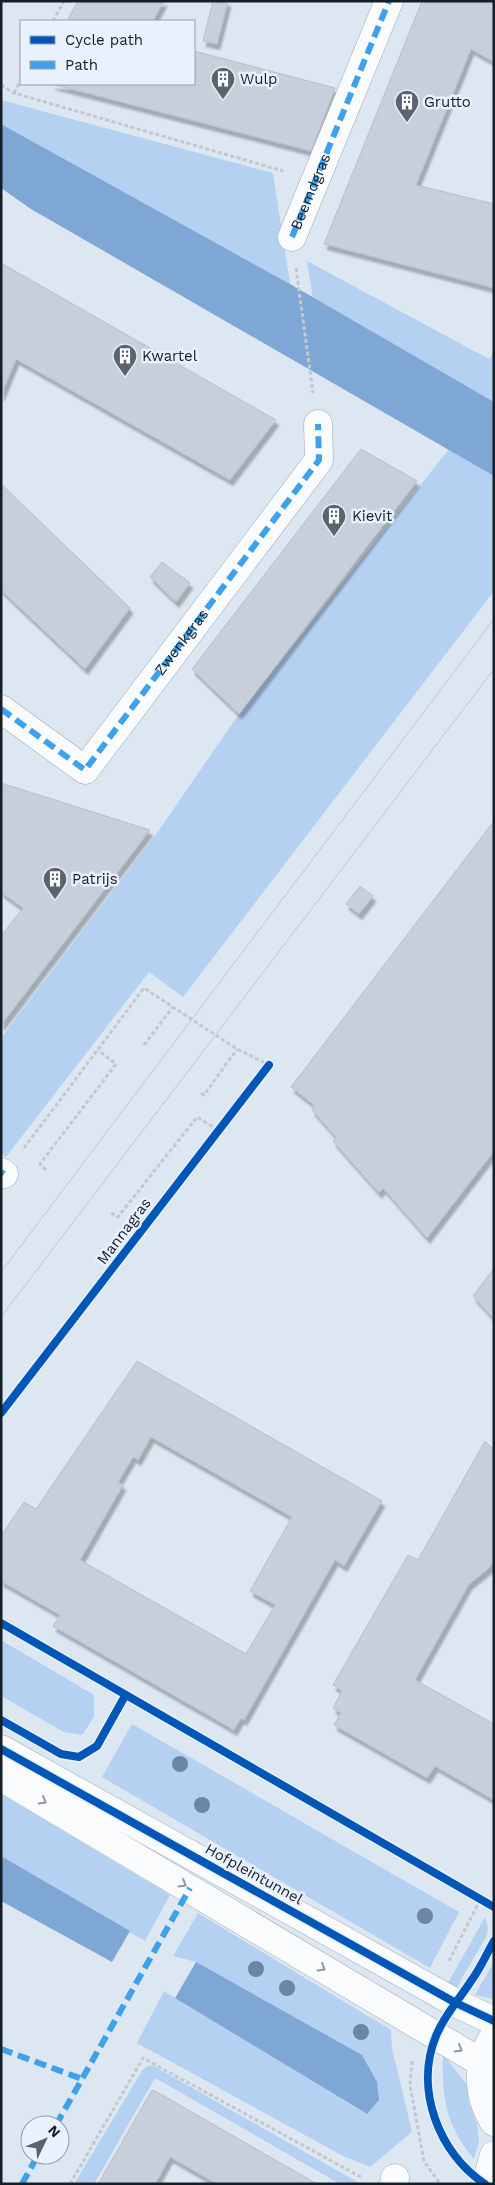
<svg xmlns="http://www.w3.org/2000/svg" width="495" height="2185" font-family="'Work Sans',sans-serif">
<defs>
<filter id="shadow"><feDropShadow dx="3" dy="5.5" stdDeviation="1" flood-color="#0004"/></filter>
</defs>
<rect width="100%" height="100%" fill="#dce7f2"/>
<g fill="#b4d1f2">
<polygon points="1,100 273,173 290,284 1,124"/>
<polygon points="307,261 489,359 494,351 494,402 313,299"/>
<polygon points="449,449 494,476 494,591 183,997 149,972 6,1157 1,1154 1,1038 157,833 239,714"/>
<polygon points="1,1640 94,1695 94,1717 82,1735 64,1732 1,1696"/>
<polygon points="132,1724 459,1912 430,1968 102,1777"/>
<polygon points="1,1794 170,1895 145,1941 1,1856"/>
<polygon points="198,1913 391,2030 392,2048 412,2132 370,2167 343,2156 137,2043 164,1991 366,2114 196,1962 173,1956"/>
<polygon points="485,1917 488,1928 487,1935 457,1987 448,1983"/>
<polygon points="494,1961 494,1999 475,1995"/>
<path d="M443,2054l24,31 2,18 8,21 2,17 -5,18c-29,-35 -32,-61 -31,-105z"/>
<polygon points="148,2066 154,2066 361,2184 340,2184 155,2078 94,2184 74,2184 143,2069"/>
</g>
<g fill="#7ea7d6">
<polygon points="1,124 290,284 494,402 494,476 31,209 1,188"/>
<polygon points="1,1856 130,1931 112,1962 1,1901"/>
<polygon points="196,1962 362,2055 377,2082 379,2100 367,2114 175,1998"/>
</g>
<g fill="#c7d0da" stroke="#b7bfc9" fill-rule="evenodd" filter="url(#shadow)">
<polygon points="78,1 164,1 153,21 67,21"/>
<polygon points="213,1 228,1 217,44 203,41"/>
<polygon points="422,1 494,1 494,62 471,49 416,185 494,204 494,288 324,244"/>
<polygon points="194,51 335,88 311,151 52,84 194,84"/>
<polygon points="1,263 276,420 230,480 16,359 1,396"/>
<polygon points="361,449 417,481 239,714 192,669"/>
<polygon points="1,484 130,608 85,669 1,590"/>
<polygon points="162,562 190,583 176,602 150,577"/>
<polygon points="1,783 150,830 1,1025 1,936 23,908 1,892"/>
<polygon points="494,821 494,1151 427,1238 383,1188 379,1193 333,1141 336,1137 312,1110 314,1105 291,1087"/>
<polygon points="360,886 373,896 359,914 346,904"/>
<polygon points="494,1268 494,1319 473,1296"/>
<path d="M137,1361l245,140 -38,65 -9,-6 -91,160 -3,-2 -7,12 -181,-104 7,-11 -59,-34v-45l23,-34 12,7zM151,1437l141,80 -42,74 25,14 -29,49 -166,-94 43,-75 -5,-3 15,-25 5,3z"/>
<polygon points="485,1441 494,1450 494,1560 489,1568 469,1584 415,1680 494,1724 494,1800 435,1766 427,1778 334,1725 341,1713 333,1708 342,1691 333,1685 408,1555 418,1560"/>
<polygon points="152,2090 164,2096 317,2184 217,2184 170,2157 155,2184 98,2184"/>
</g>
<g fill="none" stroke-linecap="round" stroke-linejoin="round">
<defs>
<g id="minor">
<polyline points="292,237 389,1"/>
<polyline points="1,709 85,770 319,460 318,424"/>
<polyline points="1,1172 4,1174"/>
<polyline points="1,1749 456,2003 494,2021"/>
<polyline points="1,1777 482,2063"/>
<polyline points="394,2184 395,2178"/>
</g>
<g id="major">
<path d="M494,2036c-18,26 -17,59 0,86"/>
<polyline points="486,2184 494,2155"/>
</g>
</defs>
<use href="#minor" stroke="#a1aab3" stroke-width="29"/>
<use href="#major" stroke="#a1aab3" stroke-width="29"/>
<g stroke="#c4c7cc" stroke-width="3" stroke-dasharray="4 2.5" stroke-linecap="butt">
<polyline points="53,21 64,1"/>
<polyline points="1,85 14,93 283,171"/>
<polyline points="14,93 21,79"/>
<polyline points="296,268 313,393"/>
<polyline points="144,1045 173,1007"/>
<polyline points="201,1093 204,1095 237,1049"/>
<polyline points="24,1148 144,988 237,1049 269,1065"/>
<polyline points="46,1170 40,1164 116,1064 98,1050"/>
<polyline points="111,1213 118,1217 197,1117 218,1130"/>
<polyline points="449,1961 480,1900"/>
<polyline points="412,2061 410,2085 424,2161 440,2184"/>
<polyline points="70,2184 143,2058 361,2177"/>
</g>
<use href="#minor" stroke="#fafbfd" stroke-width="28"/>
<use href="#major" stroke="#fafbfd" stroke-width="28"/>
<g stroke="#c4c7ca" stroke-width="1">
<polyline points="1,1272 494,619"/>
<polyline points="1,1317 494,669"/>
</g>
<g stroke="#3da2eb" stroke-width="6" stroke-dasharray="12 6" stroke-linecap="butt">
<path id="s1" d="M292,237l97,-236"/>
<path id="s2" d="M1,709l84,61 234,-310 -1,-36"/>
<polyline points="1,1172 4,1174"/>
<polyline points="1,2049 82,2079"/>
<polyline points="56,2125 190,1888"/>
<polyline points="22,2184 38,2155"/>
</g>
<defs>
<g id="cycleway">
<polyline points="1,1413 269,1065"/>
<polyline points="1,1623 494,1907"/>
<polyline points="1,1720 61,1754 79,1757 97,1746 125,1696"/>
<polyline points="1,1749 456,2003 494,2021"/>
<path d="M485,2184c-46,-30 -71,-95 -49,-148 8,-21 23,-36 35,-55 9,-12 15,-26 23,-40"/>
</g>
</defs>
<use href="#cycleway" stroke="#e9f2fc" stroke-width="11"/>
<use href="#cycleway" stroke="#0057b8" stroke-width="8"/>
</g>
<g fill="#6c87a3">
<circle cx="180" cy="1764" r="8"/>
<circle cx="202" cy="1805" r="8"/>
<circle cx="425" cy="1916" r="8"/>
<circle cx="256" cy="1969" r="8"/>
<circle cx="287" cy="1988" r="8"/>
<circle cx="361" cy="2032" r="8"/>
</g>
<defs><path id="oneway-chevron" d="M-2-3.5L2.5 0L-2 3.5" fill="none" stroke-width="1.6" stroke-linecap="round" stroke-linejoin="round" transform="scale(1.25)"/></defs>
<g stroke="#93989d">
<use href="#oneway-chevron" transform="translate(43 1801) rotate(31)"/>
<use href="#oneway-chevron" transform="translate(183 1884) rotate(31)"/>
<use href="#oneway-chevron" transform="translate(322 1968) rotate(31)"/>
<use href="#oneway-chevron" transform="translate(459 2049) rotate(30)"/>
</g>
<defs>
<symbol id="building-pin" viewBox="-11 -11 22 30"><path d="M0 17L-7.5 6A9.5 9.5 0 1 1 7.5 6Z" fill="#5b646e" stroke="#e9f2fc"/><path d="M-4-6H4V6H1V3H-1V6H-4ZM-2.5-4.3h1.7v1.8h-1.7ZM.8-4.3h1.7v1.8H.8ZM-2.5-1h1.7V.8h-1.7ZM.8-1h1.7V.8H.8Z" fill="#fff"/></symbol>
</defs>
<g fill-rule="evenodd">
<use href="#building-pin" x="209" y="65" width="28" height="38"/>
<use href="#building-pin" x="393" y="88" width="28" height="38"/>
<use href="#building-pin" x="111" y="342" width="28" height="38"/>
<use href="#building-pin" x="320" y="502" width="28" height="38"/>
<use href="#building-pin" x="41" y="865" width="28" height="38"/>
</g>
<g text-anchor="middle" stroke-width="5" stroke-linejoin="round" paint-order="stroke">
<g font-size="15" fill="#161e27" stroke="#e9f2fc" text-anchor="start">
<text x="240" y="84">Wulp</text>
<text x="424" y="107">Grutto</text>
<text x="142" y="361">Kwartel</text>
<text x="352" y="521">Kievit</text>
<text x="72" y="884">Patrijs</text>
</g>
<g font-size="15" fill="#161e27" stroke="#e9f2fc">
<text dy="5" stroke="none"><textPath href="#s1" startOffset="49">Beemdgras</textPath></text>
<text dy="5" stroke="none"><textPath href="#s2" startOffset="264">Zwenkgras</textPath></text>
<text transform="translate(124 1231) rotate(-53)" y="5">Mannagras</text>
<text transform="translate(254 1874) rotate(29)" y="5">Hofpleintunnel</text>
</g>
</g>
<rect width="495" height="2185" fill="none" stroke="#161e27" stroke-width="5"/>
<rect x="20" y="20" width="175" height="65" fill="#e9f2fc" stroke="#959da7"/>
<rect x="30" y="36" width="25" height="8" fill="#0057b8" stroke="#959da7"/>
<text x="65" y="45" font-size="15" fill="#161e27">Cycle path</text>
<rect x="30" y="61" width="25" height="8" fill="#3da2eb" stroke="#959da7"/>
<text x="65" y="70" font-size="15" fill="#161e27">Path</text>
<g transform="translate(45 2140) rotate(47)"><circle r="24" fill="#e9f2fc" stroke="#959da7"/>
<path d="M0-4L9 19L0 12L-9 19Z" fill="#5b646e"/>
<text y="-8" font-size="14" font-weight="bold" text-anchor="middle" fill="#161e27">N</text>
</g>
</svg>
